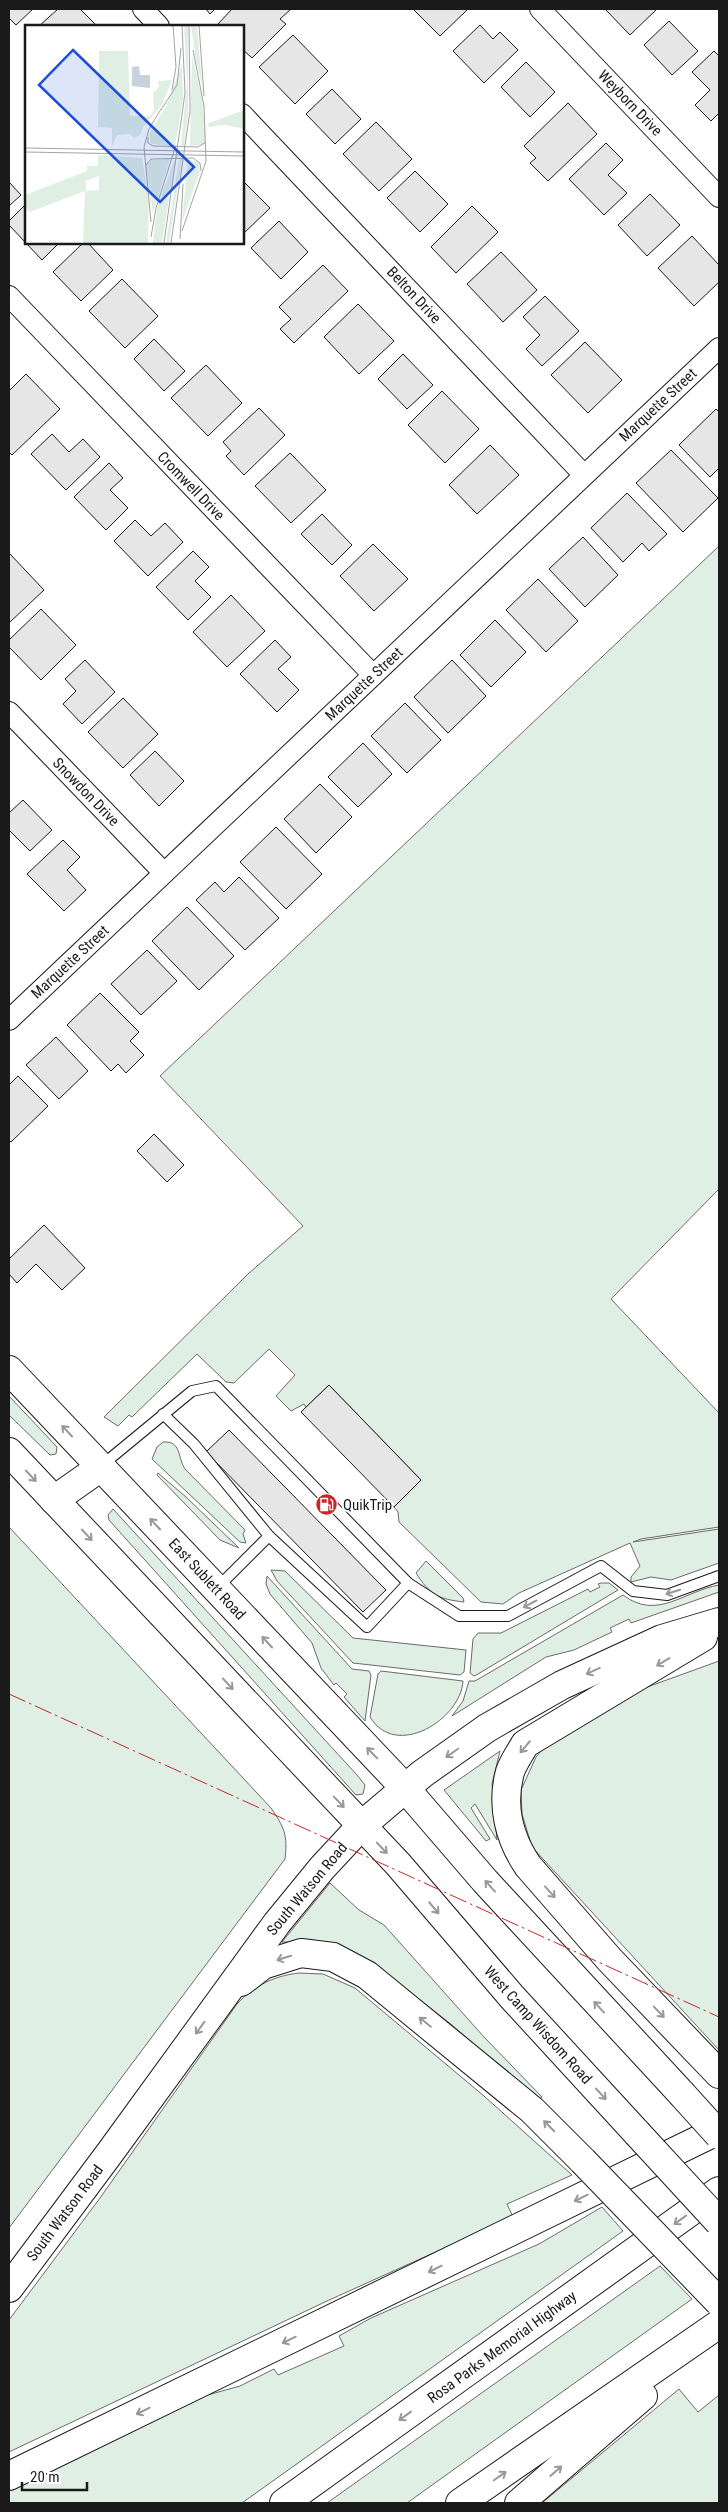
<svg xmlns="http://www.w3.org/2000/svg" width="728" height="2512" font-family="'Roboto Condensed',sans-serif">
<rect width="100%" height="100%" fill="#fff"/>
<g fill="#e0efe3" stroke="#6a6a6a">
<polygon points="719,546 719,1189 611,1299 719,1413 719,1527 641,1539 633,1542 719,1529 719,1563 671,1580 651,1577 631,1582 631,1577 640,1566 630,1543 519,1593 503,1604 481,1602 399,1522 398,1512 394,1507 421,1480 329,1385 306,1407 304,1404 291,1411 276,1396 295,1375 269,1349 234,1383 226,1382 197,1354 132,1417 129,1415 118,1426 104,1417 248,1274 303,1226 160,1076"/>
<polygon points="9,1396 57,1447 56,1454 50,1455 9,1415"/>
<path d="M163,1442c19,-1 14,15 22,27l60,61 -2,4 3,9 -6,-1 -88,-83 5,-12z"/>
<polygon points="158,1473 186,1497 239,1548 220,1540 157,1475"/>
<polygon points="113,1509 357,1775 365,1785 363,1794 356,1795 109,1520 108,1515"/>
<path d="M9,1527l262,281c13,19 17,27 14,51l-276,369z"/>
<path d="M426,1561l37,37 1,4c-26,-3 -34,-7 -48,-29z"/>
<polygon points="271,1570 285,1571 353,1638 466,1650 464,1672 460,1675 353,1663 277,1581"/>
<polygon points="267,1576 352,1669 369,1671 371,1675 365,1721 344,1697 347,1694 336,1683 334,1685 321,1668 312,1643 270,1594 266,1584"/>
<polygon points="601,1583 609,1583 618,1590 478,1674 474,1676 470,1673 473,1639 478,1633 501,1633 588,1589 590,1592 600,1587 598,1584"/>
<path d="M719,1585v7l-88,31 -2,-4 -19,9 2,4 -38,18 -28,7 -94,59 11,-15 6,-20h6l148,-86c34,26 61,-4 96,-10z"/>
<polygon points="719,1661 719,2050 532,1847 522,1814 521,1790 536,1757 556,1733 617,1698"/>
<path d="M381,1671l82,10c-2,38 -67,79 -93,36l8,-43z"/>
<polygon points="500,1751 492,1784 497,1840 475,1804 471,1808 490,1839 486,1841 444,1790"/>
<polygon points="330,1883 359,1910 384,1925 484,2037 542,2097 538,2100 452,2025 375,1965 304,1942 282,1942"/>
<path d="M299,1973l24,1 32,14 129,108 88,79 -65,29 6,13 -186,84 -318,151v-132l91,-122 137,-194c18,-19 37,-28 62,-31z"/>
<polygon points="602,2207 623,2231 242,2503 9,2503 9,2483 204,2396 240,2386 274,2369 278,2375 344,2346 339,2336 371,2318 539,2244"/>
<polygon points="660,2266 692,2299 407,2503 327,2503"/>
<polygon points="679,2389 698,2412 719,2395 719,2503 542,2503"/>
</g>
<g fill="#e6e6e6" stroke="#1a1a1a">
<polygon points="9,9 33,9 16,25 9,18"/>
<polygon points="58,9 80,9 97,26 39,26"/>
<polygon points="206,9 215,9 210,14"/>
<polygon points="232,9 291,9 280,19 286,24 252,58 242,49 242,26 220,26 218,24"/>
<polygon points="413,9 468,9 440,36"/>
<polygon points="605,9 657,9 630,35"/>
<polygon points="669,21 698,51 672,75 644,45"/>
<polygon points="480,25 493,39 500,32 518,50 484,83 453,51"/>
<polygon points="293,35 328,71 295,104 259,67"/>
<polygon points="714,51 719,56 719,113 711,121 695,105 710,90 692,72"/>
<polygon points="526,62 555,92 530,117 501,87"/>
<polygon points="332,89 361,119 335,144 306,114"/>
<polygon points="568,103 597,134 548,181 530,163 536,158 524,146"/>
<polygon points="376,122 412,159 379,191 343,154"/>
<polygon points="606,143 623,160 608,175 627,193 604,215 569,179"/>
<polygon points="415,171 448,204 420,232 387,198"/>
<polygon points="242,180 270,208 242,235"/>
<polygon points="9,182 21,195 9,206"/>
<polygon points="650,194 680,225 647,256 618,225"/>
<polygon points="26,204 26,242 60,242 42,260 9,225 9,221"/>
<polygon points="472,206 498,232 456,273 431,247"/>
<polygon points="279,221 308,252 281,279 251,248"/>
<polygon points="692,236 719,265 719,282 694,306 658,268"/>
<polygon points="84,242 87,242 113,270 81,301 53,272"/>
<polygon points="501,252 537,290 503,322 467,284"/>
<polygon points="323,265 348,291 294,343 280,329 291,319 279,307"/>
<polygon points="122,279 158,316 125,348 89,311"/>
<polygon points="545,296 579,331 542,366 526,349 540,335 523,317"/>
<polygon points="358,304 394,341 359,374 324,337"/>
<polygon points="154,339 185,371 164,391 134,359"/>
<polygon points="585,342 622,380 588,413 551,375"/>
<polygon points="403,354 433,385 407,409 378,379"/>
<polygon points="206,365 242,403 208,436 171,398"/>
<polygon points="26,374 60,409 12,455 9,452 9,391"/>
<polygon points="442,391 479,429 445,463 408,425"/>
<polygon points="259,408 285,435 244,475 226,456 231,451 223,442"/>
<polygon points="716,409 719,412 719,468 710,477 679,445"/>
<polygon points="52,434 69,452 83,439 100,457 66,490 31,454"/>
<polygon points="490,445 519,475 477,514 449,485"/>
<polygon points="671,450 718,498 683,532 636,483"/>
<polygon points="290,453 326,490 291,523 255,486"/>
<polygon points="109,463 123,478 110,490 128,508 106,530 74,497"/>
<polygon points="627,493 667,534 649,551 642,543 623,562 591,528"/>
<polygon points="322,514 352,545 332,565 301,534"/>
<polygon points="135,520 151,536 165,523 183,542 148,576 114,541"/>
<polygon points="583,537 618,575 585,607 549,569"/>
<polygon points="373,544 408,579 374,611 340,576"/>
<polygon points="193,551 209,567 195,581 211,597 188,620 156,587"/>
<polygon points="10,554 44,590 9,623 9,555"/>
<polygon points="538,579 578,621 546,652 506,610"/>
<polygon points="231,595 265,631 227,667 193,632"/>
<polygon points="41,609 76,645 41,680 9,647 9,640"/>
<polygon points="495,620 526,652 491,687 460,655"/>
<polygon points="275,640 291,657 278,669 299,690 277,712 240,674"/>
<polygon points="85,660 115,692 82,724 63,704 76,691 65,679"/>
<polygon points="452,660 486,696 448,733 414,697"/>
<polygon points="123,698 158,734 123,768 88,732"/>
<polygon points="405,703 441,740 407,773 371,736"/>
<polygon points="363,743 392,774 358,807 328,777"/>
<polygon points="155,751 184,781 159,806 130,775"/>
<polygon points="320,784 352,817 316,853 284,819"/>
<polygon points="23,800 52,830 30,851 9,830 9,813"/>
<polygon points="276,827 322,874 286,909 240,862"/>
<polygon points="63,840 80,857 67,870 86,890 64,911 27,874"/>
<polygon points="239,877 279,918 245,950 196,900 215,882 224,892"/>
<polygon points="187,907 234,956 199,990 152,941"/>
<polygon points="147,950 177,981 141,1015 111,984"/>
<polygon points="100,993 139,1032 130,1041 144,1055 126,1073 118,1064 111,1071 67,1025"/>
<polygon points="56,1037 88,1071 59,1099 26,1065"/>
<polygon points="18,1076 48,1106 11,1142 9,1140 9,1085"/>
<polygon points="154,1134 184,1165 167,1182 137,1151"/>
<polygon points="44,1225 85,1268 62,1290 36,1264 17,1283 9,1274 9,1259"/>
<polygon points="329,1385 421,1480 394,1507 301,1412"/>
<polygon points="229,1430 386,1590 363,1612 206,1452"/>
</g>
<g fill="none" stroke-linecap="round" stroke-linejoin="round">
<defs>
<g id="service">
<polyline points="163,1414 194,1444 269,1536"/>
<polyline points="101,1466 192,1391 216,1386 408,1583 459,1616 508,1616 601,1566 633,1591 667,1595 719,1576"/>
<polyline points="217,1588 269,1536 367,1627 408,1583"/>
</g>
<g id="minor">
<polyline points="143,9 159,26"/>
<polyline points="540,9 719,197"/>
<polyline points="242,114 584,475"/>
<polyline points="9,296 373,675"/>
<polyline points="9,712 164,873"/>
<polyline points="9,1020 719,348"/>
</g>
<g id="secondary">
<polyline points="9,1370 405,1788 485,1881 681,2093"/>
<polyline points="9,1452 398,1864 512,1997 637,2133"/>
<polyline points="54,1500 101,1467"/>
<path d="M703,1637l-178,107c-5,9 -12,19 -15,28 -9,33 -1,66 18,94l81,93 110,115"/>
<polyline points="241,1982 263,1965 301,1953 333,1957 367,1975 532,2110 583,2161"/>
<polyline points="9,2288 109,2154 277,1923 322,1868 361,1826 422,1774 487,1728 562,1685 662,1639 719,1622"/>
</g>
<g id="motorway">
<polyline points="9,2476 719,2130"/>
<polyline points="284,2503 719,2191"/>
<polyline points="460,2503 719,2324"/>
<polyline points="519,2503 643,2396"/>
</g>
</defs>
<use href="#service" stroke="#1a1a1a" stroke-width="12"/>
<use href="#minor" stroke="#1a1a1a" stroke-width="22"/>
<use href="#secondary" stroke="#1a1a1a" stroke-width="30"/>
<use href="#motorway" stroke="#1a1a1a" stroke-width="30"/>
<use href="#service" stroke="#fff" stroke-width="10"/>
<use href="#minor" stroke="#fff" stroke-width="20"/>
<use href="#secondary" stroke="#fff" stroke-width="28"/>
<use href="#motorway" stroke="#fff" stroke-width="28"/>
<defs>
<g id="secondary-bridge">
<polyline points="681,2093 719,2135"/>
<polyline points="637,2133 719,2222"/>
<polyline points="583,2161 719,2302"/>
</g>
</defs>
<use href="#secondary-bridge" stroke="#1a1a1a" stroke-width="30" stroke-linecap="butt"/>
<use href="#secondary-bridge" stroke="#fff" stroke-width="28"/>
<polyline stroke="#c62828" stroke-width="1" stroke-dasharray="18 4 2.5 4" stroke-linecap="butt" points="9,1694 719,2017"/>
</g>
<defs><path id="oneway-shaft" d="M-6 0H5M1.5-3L5.5 0L1.5 3" fill="none" stroke-width="1.6" stroke-linecap="round" stroke-linejoin="round" transform="scale(1.25)"/></defs>
<g stroke="#989898">
<use href="#oneway-shaft" transform="translate(67 1431) rotate(-133)"/>
<use href="#oneway-shaft" transform="translate(31 1476) rotate(47)"/>
<use href="#oneway-shaft" transform="translate(155 1524) rotate(-133)"/>
<use href="#oneway-shaft" transform="translate(87 1535) rotate(47)"/>
<use href="#oneway-shaft" transform="translate(673 1592) rotate(163)"/>
<use href="#oneway-shaft" transform="translate(530 1604) rotate(152)"/>
<use href="#oneway-shaft" transform="translate(267 1642) rotate(-133)"/>
<use href="#oneway-shaft" transform="translate(663 1662) rotate(149)"/>
<use href="#oneway-shaft" transform="translate(593 1671) rotate(155)"/>
<use href="#oneway-shaft" transform="translate(228 1684) rotate(47)"/>
<use href="#oneway-shaft" transform="translate(525 1747) rotate(130)"/>
<use href="#oneway-shaft" transform="translate(372 1753) rotate(-134)"/>
<use href="#oneway-shaft" transform="translate(452 1753) rotate(145)"/>
<use href="#oneway-shaft" transform="translate(339 1802) rotate(46)"/>
<use href="#oneway-shaft" transform="translate(382 1848) rotate(46)"/>
<use href="#oneway-shaft" transform="translate(490 1886) rotate(-132)"/>
<use href="#oneway-shaft" transform="translate(550 1892) rotate(48)"/>
<use href="#oneway-shaft" transform="translate(434 1908) rotate(50)"/>
<use href="#oneway-shaft" transform="translate(284 1958) rotate(163)"/>
<use href="#oneway-shaft" transform="translate(599 2007) rotate(-132)"/>
<use href="#oneway-shaft" transform="translate(659 2012) rotate(46)"/>
<use href="#oneway-shaft" transform="translate(425 2022) rotate(-141)"/>
<use href="#oneway-shaft" transform="translate(200 2028) rotate(126)"/>
<use href="#oneway-shaft" transform="translate(601 2094) rotate(47)"/>
<use href="#oneway-shaft" transform="translate(549 2126) rotate(-135)"/>
<use href="#oneway-shaft" transform="translate(581 2198) rotate(154)"/>
<use href="#oneway-shaft" transform="translate(680 2220) rotate(144)"/>
<use href="#oneway-shaft" transform="translate(435 2269) rotate(154)"/>
<use href="#oneway-shaft" transform="translate(289 2340) rotate(154)"/>
<use href="#oneway-shaft" transform="translate(143 2411) rotate(154)"/>
<use href="#oneway-shaft" transform="translate(405 2416) rotate(144)"/>
<use href="#oneway-shaft" transform="translate(556 2471) rotate(-41)"/>
<use href="#oneway-shaft" transform="translate(500 2476) rotate(-35)"/>
</g>
<defs>
<symbol id="fuel-disc" viewBox="-11 -11 22 22"><circle r="9.5" fill="#c62828" stroke="#fff"/><path d="M-5.5-6h7V0h2V4h1.3V-2.5L3-4.5l.8-.8L6-3V5H2.5V1h-1V6h-7ZM-4.2-4.7v3.2H.2V-4.7Z" fill="#fff"/></symbol>
</defs>
<g fill-rule="evenodd">
<use href="#fuel-disc" x="314" y="1492" width="25" height="25"/>
</g>
<g text-anchor="middle" stroke-width="4" stroke-linejoin="round" paint-order="stroke">
<g font-size="15" fill="#1a1a1a" stroke="#fff">
<text transform="translate(630 103) rotate(46)" y="5">Weyborn Drive</text>
<text transform="translate(414 295) rotate(47)" y="5">Belton Drive</text>
<text transform="translate(658 405) rotate(-43)" y="5">Marquette Street</text>
<text transform="translate(191 486) rotate(46)" y="5">Cromwell Drive</text>
<text transform="translate(364 684) rotate(-43)" y="5">Marquette Street</text>
<text transform="translate(86 792) rotate(46)" y="5">Snowdon Drive</text>
<text transform="translate(70 962) rotate(-43)" y="5">Marquette Street</text>
<text transform="translate(207 1579) rotate(47)" y="5">East Sublett Road</text>
<text transform="translate(307 1889) rotate(-50)" y="5">South Watson Road</text>
<text transform="translate(538 2025) rotate(48)" y="5">West Camp Wisdom Road</text>
<text transform="translate(65 2213) rotate(-53)" y="5">South Watson Road</text>
<text transform="translate(502 2347) rotate(-36)" y="5">Rosa Parks Memorial Highway</text>
</g>
<g font-size="15" fill="#1a1a1a" stroke="#fff" text-anchor="start">
<text x="343" y="1510">QuikTrip</text>
</g>
</g>
<g transform="translate(25 25)">
<rect width="219" height="219" fill="#fff"/>
<path d="M159,0h4v89l-4,32h-3l6,-64zM166,0h6l5,60 -6,-24zM74,26h29l2,65h20l4,-6 -1,-17 6,-6 -1,-6 14,-1 -10,25 -19,22 -3,8 -6,3 -4,-4 -13,1 -5,11v-18l-14,-1zM167,30l10,43 4,42 -4,5 -12,1zM157,39l1,35 -7,42 -2,5 -23,-2 -2,-10 17,-28zM219,85v19l-19,-4 -16,2 -2,-3zM73,130l44,3 7,41 -1,44h-65l2,-52 -55,21 -5,-5v-12l62,-24v-5h11zM74,151v14l-13,1v-10zM145,134l-17,55 -7,-48 5,-6zM150,134l-13,84h-9l4,-36zM154,134h3l-13,84h-3zM163,134l11,4 1,8 -18,51z" fill="#e0efe3" fill-rule="evenodd"/>
<path d="M114,41l1,9h10v13l-18,-2v-19z" fill="#c6d2dc"/>
<path fill="none" stroke="#a3a3a3" stroke-width="1" d="M174,0l5,71M168,25l11,56M147,65l4,-23 -3,-42M136,85l16,-25 4,-37M123,112v6l5,3 45,1 8,-5M0,123l219,4M0,127l219,4M121,140l5,-6 42,-1 7,5 1,8M126,197l-7,-75 5,-18 12,-20M157,206l24,-70 -2,-56M126,212l5,-29 20,-63M155,214l3,-55M139,218l21,-150 -3,-68M146,218l19,-132 -1,-86"/>
<path fill="#1d4ed8" fill-opacity="0.15" stroke="#1d4ed8" stroke-width="2.5" d="M48,25l121,117 -34,35 -121,-117z"/>
<rect width="219" height="219" fill="none" stroke="#1a1a1a" stroke-width="2.5"/>
</g>
<rect width="728" height="2512" fill="none" stroke="#1a1a1a" stroke-width="20"/>
<path d="M22 2482v8h65v-8" fill="none" stroke="#1a1a1a" stroke-width="2.5"/>
<text x="30" y="2482" font-size="15" fill="#1a1a1a" stroke="#ffffff" stroke-width="4" paint-order="stroke">20 m</text>
</svg>
